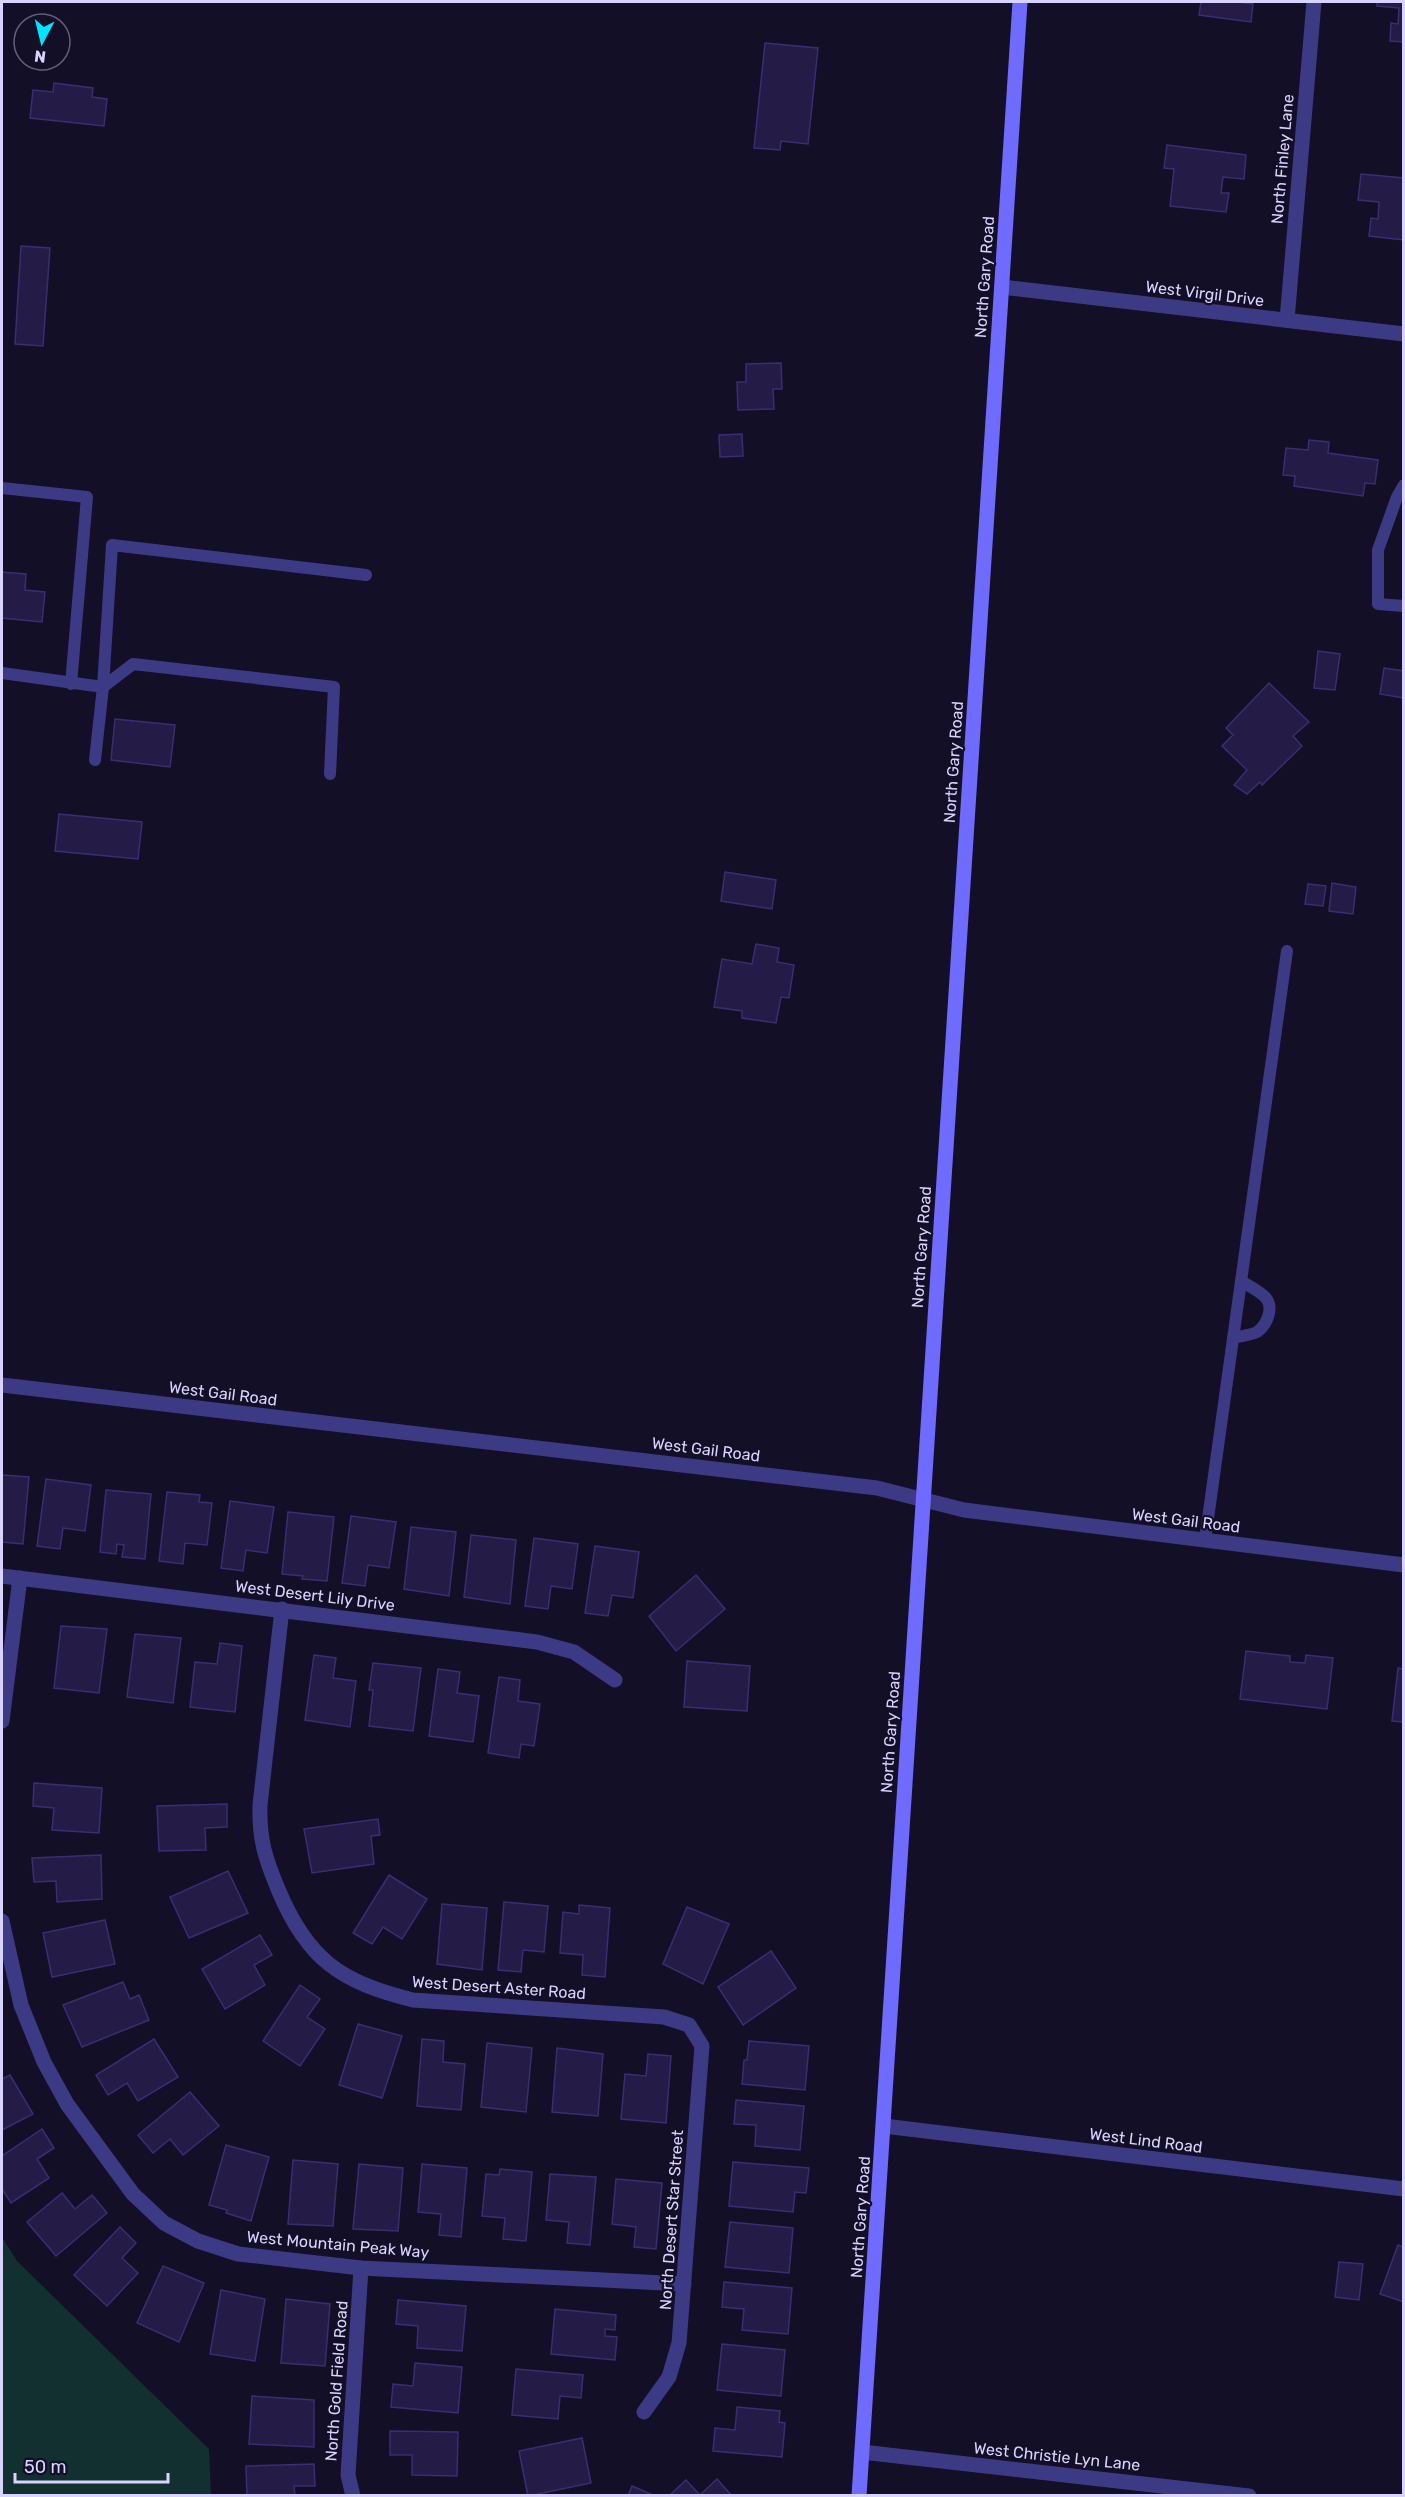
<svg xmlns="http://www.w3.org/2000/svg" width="1405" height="2497" font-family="Rubik,sans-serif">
<rect width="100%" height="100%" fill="#130f26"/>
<polygon fill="#12302f" points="2,2237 17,2261 209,2449 211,2495 2,2495"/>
<g fill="#241b47" stroke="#3b2d73" stroke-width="1.5">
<polygon points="1201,2 1238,2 1253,4 1251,22 1199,15"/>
<polygon points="1377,2 1404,2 1404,42 1390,41 1391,23 1398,24 1399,8 1377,6"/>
<polygon points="765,43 818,48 808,144 781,141 780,150 754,148"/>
<polygon points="54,83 93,88 92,97 107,99 104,126 30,118 33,90 53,92"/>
<polygon points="1167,145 1246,155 1244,179 1223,177 1221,193 1229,193 1226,212 1170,206 1174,169 1164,168"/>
<polygon points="1361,174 1404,178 1404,240 1369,236 1371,218 1378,219 1379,202 1358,200"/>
<polygon points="21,246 50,248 43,346 15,344"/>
<polygon points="781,363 782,389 773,389 774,409 738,410 737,382 746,382 746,364"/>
<polygon points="742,434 743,456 720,457 719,435"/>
<polygon points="1309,440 1329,442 1328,453 1378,460 1375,484 1365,483 1363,496 1294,486 1295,476 1283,475 1286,448 1308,450"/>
<polygon points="2,572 26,574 25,590 45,592 42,622 2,618"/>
<polygon points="1318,651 1340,654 1335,690 1314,688"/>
<polygon points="1384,668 1404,671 1404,698 1380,694"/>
<polygon points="1269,683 1309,722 1293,736 1302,746 1262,785 1260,782 1247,794 1234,785 1247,770 1222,746 1233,735 1226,728"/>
<polygon points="115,719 175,725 170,767 111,760"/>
<polygon points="59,814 142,822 138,859 55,851"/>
<polygon points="725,872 776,880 772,909 721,901"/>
<polygon points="1332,883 1356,887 1353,914 1329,911"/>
<polygon points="1308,884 1326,886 1323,906 1305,904"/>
<polygon points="756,944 779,948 777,962 794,965 789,998 781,997 776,1023 742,1018 742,1011 714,1007 722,959 752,964"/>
<polygon points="2,1475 29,1477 23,1544 2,1542"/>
<polygon points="46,1479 91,1485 85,1531 63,1528 60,1549 37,1546"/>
<polygon points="106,1490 151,1494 145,1559 122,1557 124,1545 117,1544 116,1554 100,1552"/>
<polygon points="167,1492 200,1495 199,1502 212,1503 207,1545 185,1543 183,1564 159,1561"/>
<polygon points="230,1501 274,1507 267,1553 246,1550 243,1571 221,1568"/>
<polygon points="288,1512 334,1517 327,1581 302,1579 303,1576 282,1574"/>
<polygon points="351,1516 396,1522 389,1568 368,1565 365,1586 342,1583"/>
<polygon points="411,1527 456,1532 449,1596 404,1589"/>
<polygon points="471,1535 516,1540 510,1604 464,1597"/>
<polygon points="534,1538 578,1544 572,1589 551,1586 548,1609 525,1606"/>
<polygon points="595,1546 639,1552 633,1598 612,1595 608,1616 585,1613"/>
<polygon points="696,1575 725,1609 676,1651 649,1616"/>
<polygon points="61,1626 107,1629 99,1693 54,1688"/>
<polygon points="135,1634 181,1638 173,1703 127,1697"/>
<polygon points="220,1643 242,1646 235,1712 190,1707 195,1662 217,1664"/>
<polygon points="1246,1651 1290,1656 1290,1662 1305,1663 1306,1655 1333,1658 1327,1709 1240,1699"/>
<polygon points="314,1655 336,1658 333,1678 356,1681 350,1727 305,1720"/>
<polygon points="687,1661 750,1666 747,1711 684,1707"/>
<polygon points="373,1663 421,1668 413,1731 369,1726 373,1690 369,1690"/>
<polygon points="1398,1668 1404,1669 1404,1722 1392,1721"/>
<polygon points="438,1669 460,1672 457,1693 479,1696 473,1742 429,1736"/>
<polygon points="499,1677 520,1680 518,1701 540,1704 534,1746 521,1744 519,1758 488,1753"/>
<polygon points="34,1783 102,1788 99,1833 52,1830 54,1808 33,1806"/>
<polygon points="227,1804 227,1827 205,1828 206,1850 159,1851 157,1806"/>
<polygon points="378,1819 380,1835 371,1836 374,1864 312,1873 304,1829"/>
<polygon points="101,1855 102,1899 57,1902 56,1881 34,1882 32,1858"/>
<polygon points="228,1871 248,1913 189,1938 170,1897"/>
<polygon points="389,1875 427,1899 402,1939 383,1927 372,1944 353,1933"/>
<polygon points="504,1902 548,1906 544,1952 523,1950 521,1972 498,1970"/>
<polygon points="442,1904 487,1908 482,1970 437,1964"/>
<polygon points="579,1905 610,1908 605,1977 582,1975 583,1955 560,1953 563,1912 579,1914"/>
<polygon points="687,1907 729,1924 703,1984 663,1964"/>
<polygon points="105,1920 115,1964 52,1977 43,1933"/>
<polygon points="260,1935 272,1955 254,1965 265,1985 225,2009 202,1969"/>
<polygon points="771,1951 796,1988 743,2025 718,1987"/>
<polygon points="123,1982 130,1999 139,1995 149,2020 82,2047 63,2005"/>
<polygon points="300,1985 320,1999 307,2017 325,2029 300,2066 263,2041"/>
<polygon points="358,2024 402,2036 382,2098 339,2085"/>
<polygon points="154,2039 178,2077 138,2101 127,2083 108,2095 96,2075"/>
<polygon points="422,2039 444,2041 443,2062 465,2064 461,2110 417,2106"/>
<polygon points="749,2041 809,2046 805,2090 742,2084 744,2060 747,2060"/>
<polygon points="487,2043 532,2048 526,2112 481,2107"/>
<polygon points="557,2048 603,2054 598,2116 552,2112"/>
<polygon points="648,2054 671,2056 666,2123 621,2119 625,2074 646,2076"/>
<polygon points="10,2075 33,2114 2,2130 2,2079"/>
<polygon points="190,2092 219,2126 183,2155 170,2139 153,2153 138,2135"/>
<polygon points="736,2100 804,2106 800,2150 755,2146 756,2125 734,2124"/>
<polygon points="42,2129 54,2148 37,2159 49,2178 11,2203 2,2189 2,2156"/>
<polygon points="226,2145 269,2157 251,2221 226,2213 227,2210 209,2205"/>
<polygon points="293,2160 338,2164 333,2226 288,2224"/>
<polygon points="733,2162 809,2168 806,2193 795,2192 793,2212 729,2206"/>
<polygon points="359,2164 403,2168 398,2231 353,2229"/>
<polygon points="422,2164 467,2168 461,2237 439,2235 441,2214 418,2212"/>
<polygon points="500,2169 532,2172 526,2241 503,2239 505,2218 482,2216 486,2174 499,2175"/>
<polygon points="550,2174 596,2177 590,2245 567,2243 569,2222 546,2220"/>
<polygon points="616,2179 662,2183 656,2249 634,2247 636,2227 612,2224"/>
<polygon points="62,2193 75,2209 92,2195 107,2213 56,2256 27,2222"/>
<polygon points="730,2222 793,2228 789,2273 725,2267"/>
<polygon points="120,2227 136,2243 122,2258 138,2273 107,2306 74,2275"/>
<polygon points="1398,2245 1404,2247 1404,2302 1380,2294"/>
<polygon points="1339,2262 1363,2264 1359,2300 1335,2297"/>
<polygon points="163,2266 204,2283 179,2342 137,2323"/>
<polygon points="724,2282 792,2288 788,2334 742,2330 744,2309 722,2307"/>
<polygon points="221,2290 265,2299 255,2361 210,2354"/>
<polygon points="286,2299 330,2304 325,2366 281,2363"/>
<polygon points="398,2300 466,2306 462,2351 417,2348 418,2326 396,2324"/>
<polygon points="555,2309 616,2315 615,2330 605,2329 605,2336 617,2337 615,2360 551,2354"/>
<polygon points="722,2344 785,2350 781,2396 717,2390"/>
<polygon points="415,2363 462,2367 458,2413 391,2407 393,2384 413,2386"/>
<polygon points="516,2369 583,2375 581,2398 560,2396 558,2419 512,2415"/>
<polygon points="252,2396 314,2400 314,2447 249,2444"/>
<polygon points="737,2407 780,2411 779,2422 785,2423 782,2457 713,2451 715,2428 735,2430"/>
<polygon points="390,2431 458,2432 457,2476 412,2475 412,2455 390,2455"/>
<polygon points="582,2438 591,2483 528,2496 519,2451"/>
<polygon points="314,2464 315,2486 294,2486 295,2496 247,2496 246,2466"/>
<polygon points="717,2479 732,2496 670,2495 686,2480 700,2495"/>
<polygon points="632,2486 653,2495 653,2496 628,2496"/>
</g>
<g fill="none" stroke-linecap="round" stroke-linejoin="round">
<g stroke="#3d3a85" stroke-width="12">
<polyline points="1404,485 1397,497 1378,550 1378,604 1404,606"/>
<polyline points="2,488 87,497 71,684"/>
<polyline points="2,673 103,687 95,760"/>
<polyline points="103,687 112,545 366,575"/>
<polyline points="103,687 133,664 334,687 330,774"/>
<path d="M1233,1338c7,-2 18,-3 24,-6 10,-7 17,-24 9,-34 -6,-7 -17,-12 -25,-17"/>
<polyline points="1205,1540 1287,951"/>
</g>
<g stroke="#3d3a85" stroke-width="15">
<polyline points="1002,287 1404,334"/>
<polyline points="1287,320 1314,2"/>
<polyline points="2,1385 877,1488 964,1510 1404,1565"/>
<polyline points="2,1576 537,1642 574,1652 615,1680"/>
<path d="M282,1609l-22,196c-1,34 5,53 18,84 29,70 62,93 135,111l251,17 25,8 13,21 -23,297 -10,34 -25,35"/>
<polyline points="2,1721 20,1578"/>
<polyline points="2,1921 21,2005 44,2062 67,2104 133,2194 164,2223 198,2241 238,2254 361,2268 684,2284"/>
<polyline points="884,2126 1404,2189"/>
<polyline points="862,2452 1249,2496"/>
<polyline points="353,2496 348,2475 361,2268"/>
</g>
<polyline stroke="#6f6bff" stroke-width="15" points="859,2496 1020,2"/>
</g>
<g text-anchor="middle" stroke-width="4.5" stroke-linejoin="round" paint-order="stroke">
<g font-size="16" fill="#d9d4ff" stroke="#130f26">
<text transform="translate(1282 159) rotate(-85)" y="6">North Finley Lane</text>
<text transform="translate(984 277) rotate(-86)" y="6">North Gary Road</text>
<text transform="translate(1205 293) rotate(7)" y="6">West Virgil Drive</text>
<text transform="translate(953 762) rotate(-86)" y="6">North Gary Road</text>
<text transform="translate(921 1247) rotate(-86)" y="6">North Gary Road</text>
<text transform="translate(223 1393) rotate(7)" y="6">West Gail Road</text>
<text transform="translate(706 1449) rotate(7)" y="6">West Gail Road</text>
<text transform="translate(1186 1520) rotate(7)" y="6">West Gail Road</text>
<text transform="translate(315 1595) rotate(7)" y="6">West Desert Lily Drive</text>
<text transform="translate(890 1732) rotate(-86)" y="6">North Gary Road</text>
<text transform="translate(499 1987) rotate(4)" y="6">West Desert Aster Road</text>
<text transform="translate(1146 2140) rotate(7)" y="6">West Lind Road</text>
<text transform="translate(860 2217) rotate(-86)" y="6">North Gary Road</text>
<text transform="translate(671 2220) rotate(-86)" y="6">North Desert Star Street</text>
<text transform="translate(338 2244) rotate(5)" y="6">West Mountain Peak Way</text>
<text transform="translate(336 2381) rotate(-86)" y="6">North Gold Field Road</text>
<text transform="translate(1057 2456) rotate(6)" y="6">West Christie Lyn Lane</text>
</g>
</g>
<rect width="1405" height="2497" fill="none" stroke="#d9d4ff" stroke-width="6"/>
<g transform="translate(42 42) rotate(187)"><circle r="28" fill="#130f26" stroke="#625e7d" stroke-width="1.5"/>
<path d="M0-4.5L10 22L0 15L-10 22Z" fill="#00e5ff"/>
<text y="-9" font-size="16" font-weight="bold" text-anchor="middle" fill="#d9d4ff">N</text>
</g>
<path d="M15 2473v9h153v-9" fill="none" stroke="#d9d4ff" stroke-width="3"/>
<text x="24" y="2473" font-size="18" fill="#d9d4ff" stroke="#130f26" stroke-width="4.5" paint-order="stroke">50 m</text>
</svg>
